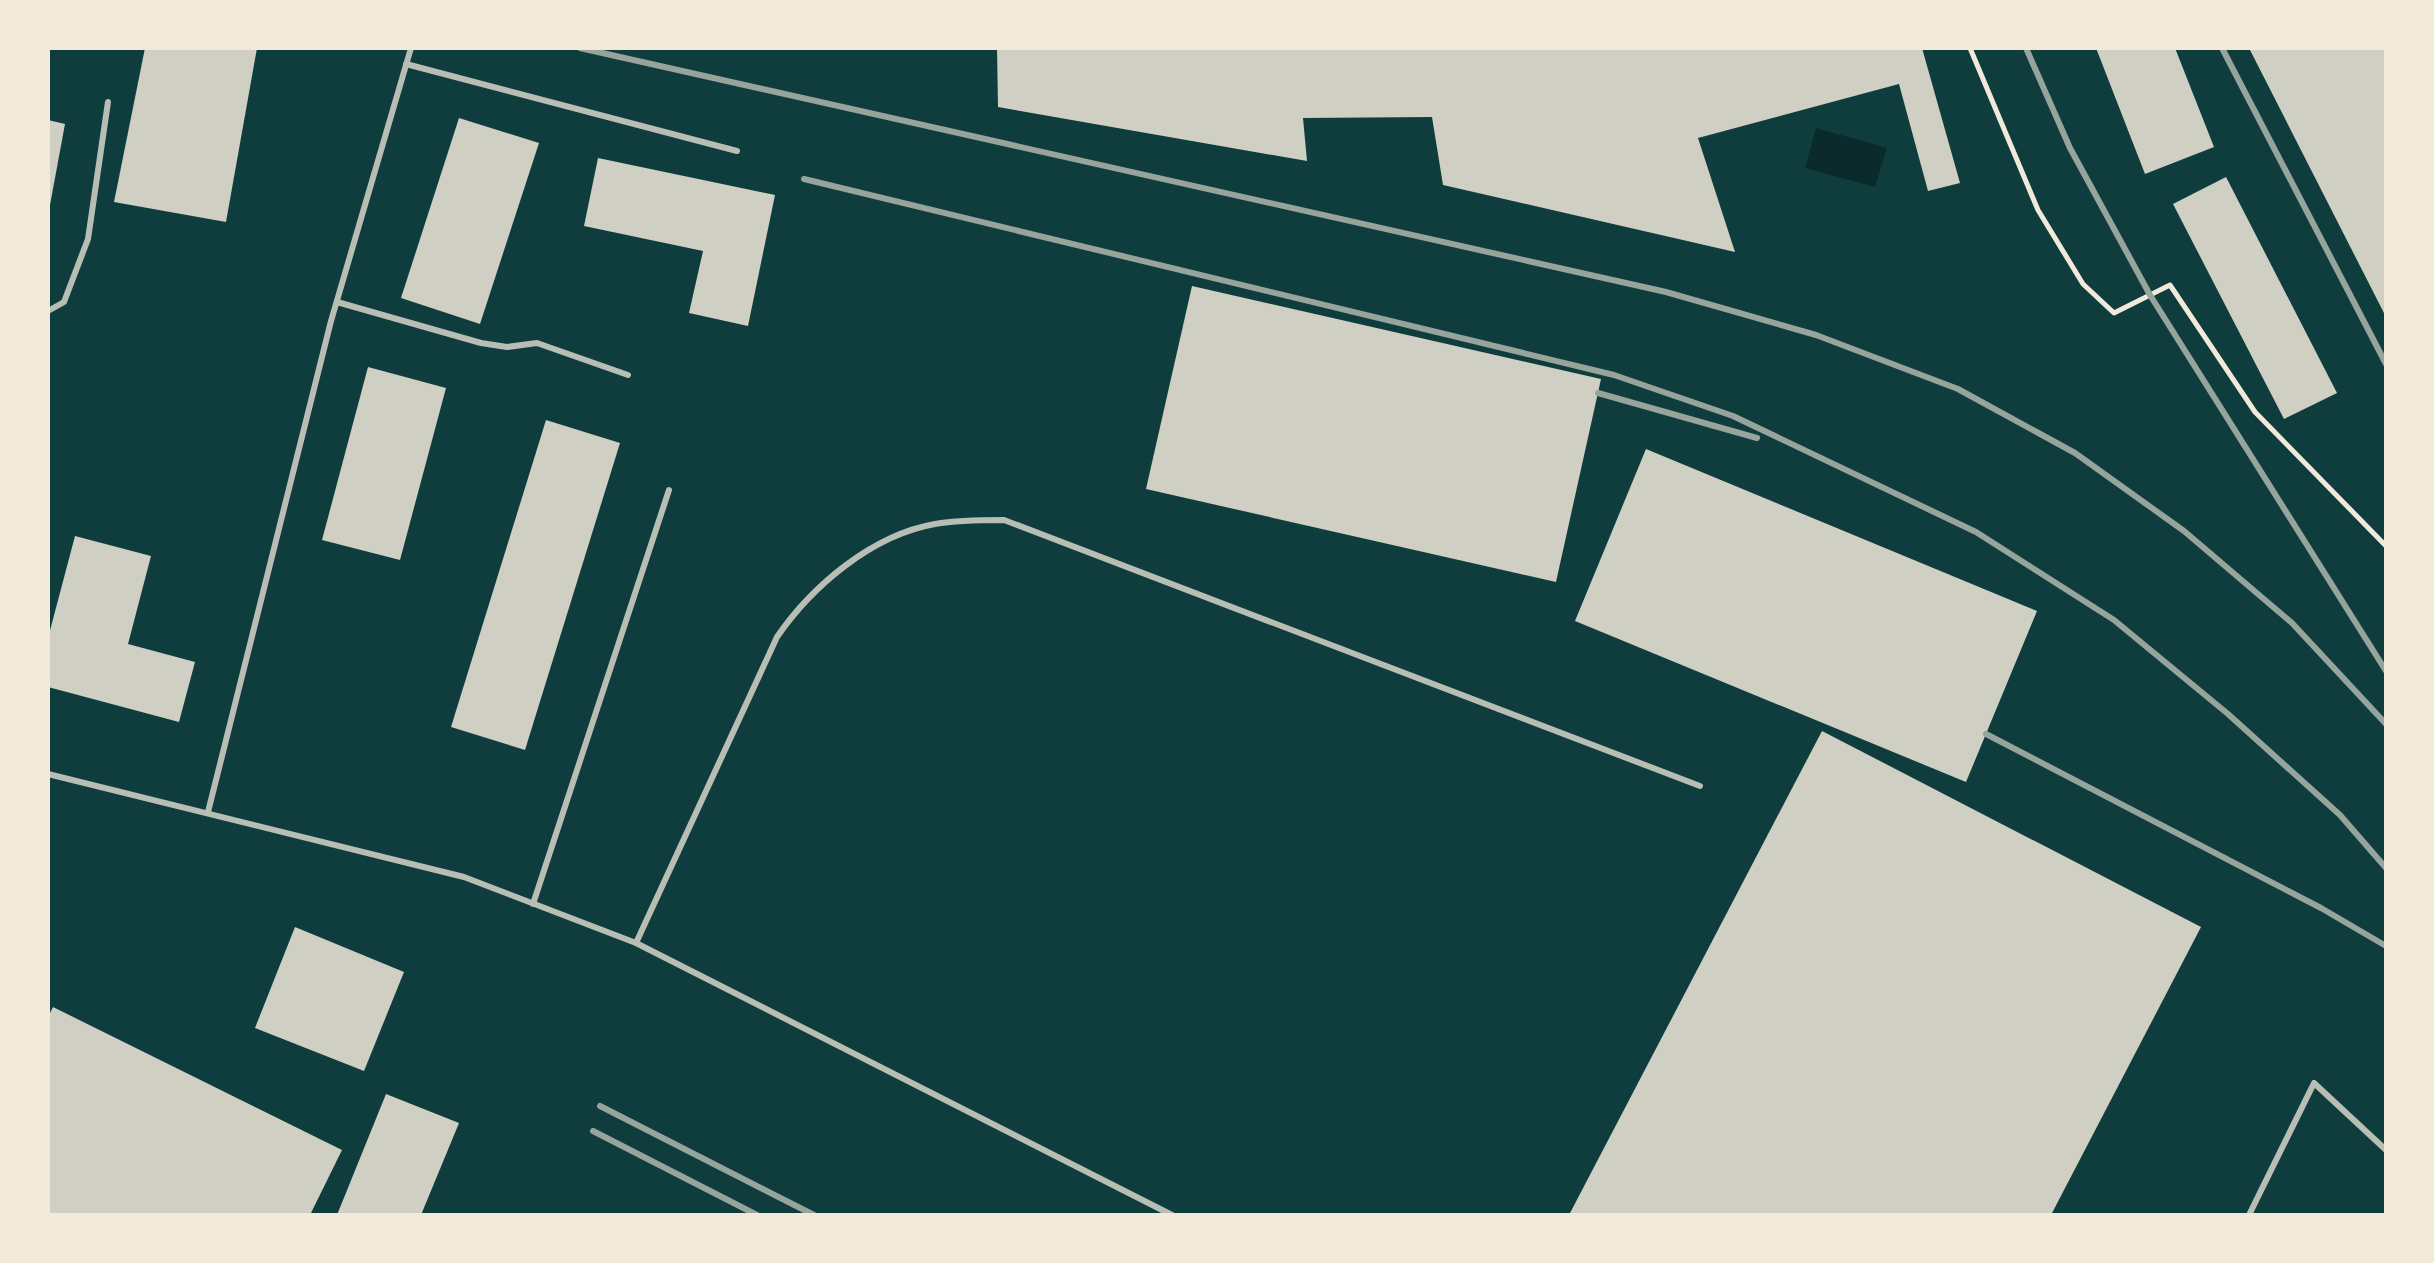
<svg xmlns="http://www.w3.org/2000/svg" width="2434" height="1263" font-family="Barlow,sans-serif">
<rect width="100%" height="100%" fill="#0f3d3e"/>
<polygon fill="#0a2a2b" points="1816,128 1887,148 1875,187 1805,168"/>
<g fill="#cfcfc3">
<polygon points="145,48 257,48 226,222 114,202"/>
<polygon points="997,48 1922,48 1960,183 1928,191 1899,84 1698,138 1735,252 1443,185 1432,117 1303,118 1307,161 998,107"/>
<polygon points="2096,48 2175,48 2214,147 2145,174"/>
<polygon points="2249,48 2386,48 2386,317"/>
<polygon points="459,118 539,143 480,324 401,298"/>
<polygon points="48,120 65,124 50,205 48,205"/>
<polygon points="598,158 775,195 748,326 689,313 703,251 584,226"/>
<polygon points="2226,177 2337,393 2284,419 2173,204"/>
<polygon points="1192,286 1601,379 1556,582 1146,489"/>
<polygon points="368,367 446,388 400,560 322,540"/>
<polygon points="546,420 620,443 525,750 451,727"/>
<polygon points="1646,449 2037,611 1966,782 1575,621"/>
<polygon points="75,536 151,556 128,644 195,662 179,722 48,687 48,638"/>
<polygon points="1822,731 2201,927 2051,1215 1569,1215"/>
<polygon points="295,927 404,972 364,1071 255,1028"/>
<polygon points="53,1007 342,1150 310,1215 48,1215 48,1017"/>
<polygon points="386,1094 459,1123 421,1215 337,1215"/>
</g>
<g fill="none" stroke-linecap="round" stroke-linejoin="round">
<polyline stroke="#f1e9da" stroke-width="5" points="1970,48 2038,210 2083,284 2114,313 2170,285 2255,412 2386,546"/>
<g stroke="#b8beb3" stroke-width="6">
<polyline points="406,64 737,151"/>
<polyline points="337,302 481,343 507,347 537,343 628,375"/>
<polyline points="48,311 64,302 88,239 108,102"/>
<polyline points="48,774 464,877 636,943 1172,1215"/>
<polyline points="208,812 331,321 411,48"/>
<polyline points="533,904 669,490"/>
<path d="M636,943l141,-306c35,-51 95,-102 158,-113 23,-4 46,-4 69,-4l696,266"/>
<polyline points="2249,1215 2314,1083 2386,1150"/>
</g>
<g stroke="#97a49c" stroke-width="6">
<polyline points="580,48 1666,292 1816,335 1958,389 2075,453 2184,531 2292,623 2386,724"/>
<polyline points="2026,48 2070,148 2150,295 2386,671"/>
<polyline points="2222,48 2386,364"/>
<polyline points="804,179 1614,375 1733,416 1976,532 2114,620 2228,714 2340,815 2386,868"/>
<polyline points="1598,393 1757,438"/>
<polyline points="1986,734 2321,908 2386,946"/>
<polyline points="600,1106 814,1215"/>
<polyline points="593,1131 757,1215"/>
</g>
</g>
<rect width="2434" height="1263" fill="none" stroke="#f1e9da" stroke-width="100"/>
</svg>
